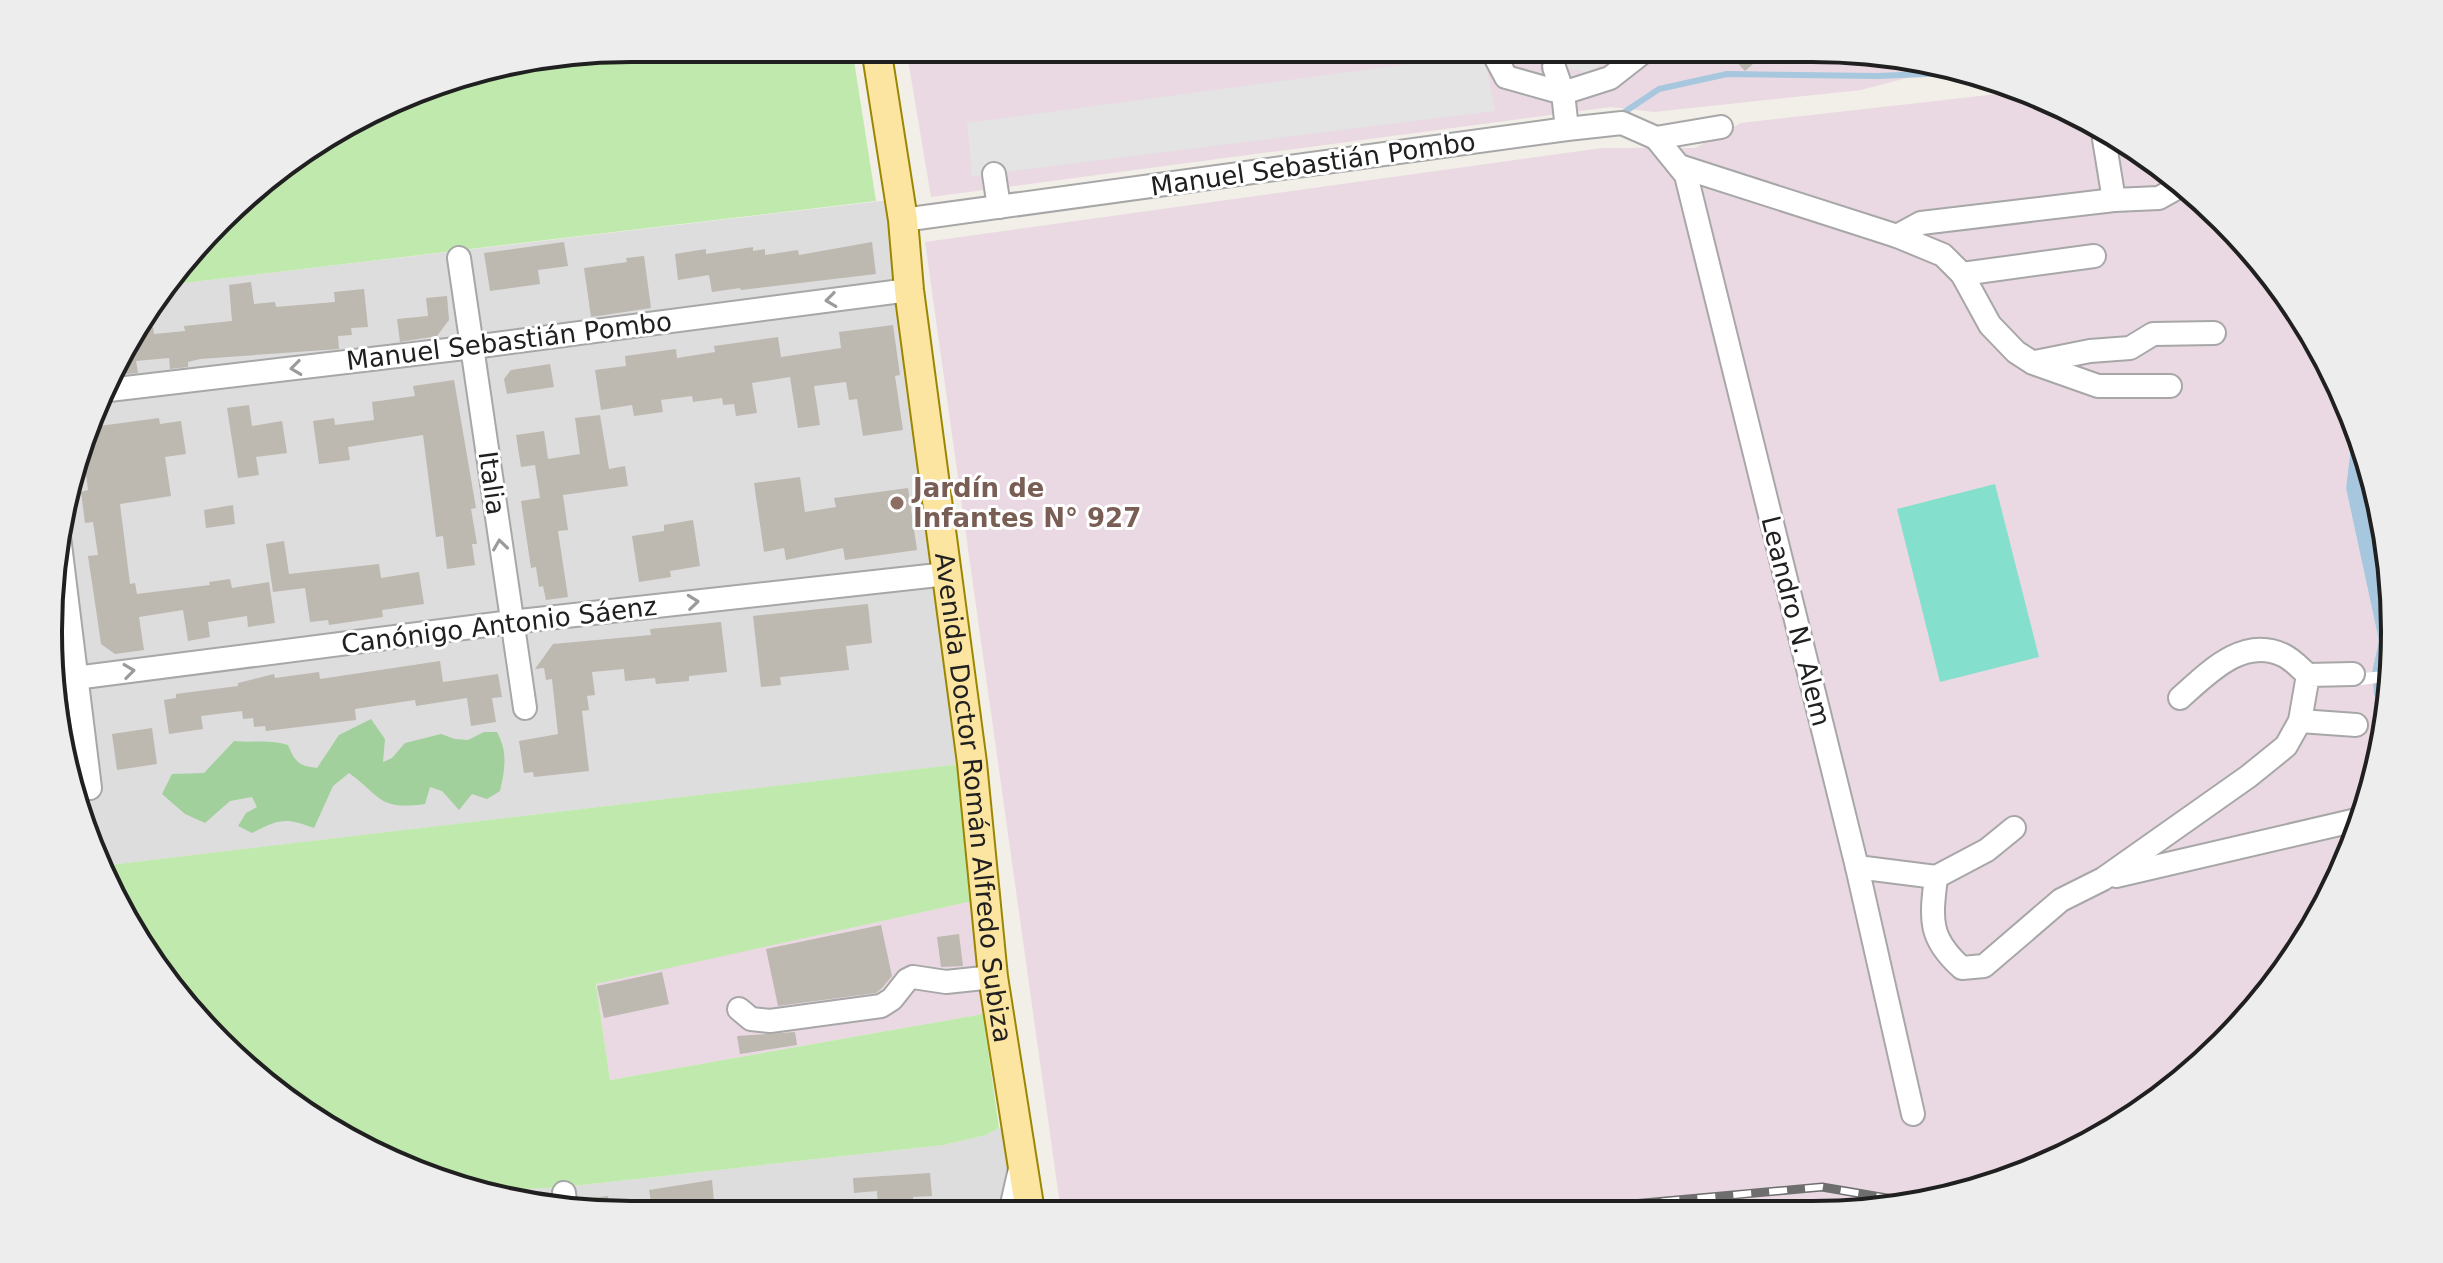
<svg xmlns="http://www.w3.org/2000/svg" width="2443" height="1263" font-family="'DejaVu Sans',sans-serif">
<rect width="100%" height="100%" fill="#f1efe7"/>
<g fill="#dedddd">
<polygon points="899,199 972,763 101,866 53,707 49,594 68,481 146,308 167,285"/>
<polygon points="1016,1126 1010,1213 594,1214 471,1192 564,1187 944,1145 986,1135 999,1128"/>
</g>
<g fill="#ead9e3">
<polygon points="906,48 1849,49 1952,66 1861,90 1654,112 1611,107 931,197"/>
<polygon points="2024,91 2070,108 2167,169 2250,247 2317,340 2354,422 2346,488 2379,641 2372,672 2374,693 2385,722 2375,783 2335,890 2250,1017 2136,1116 2034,1171 1888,1210 1061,1212 925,242 1602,148 1695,148 1741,123"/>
<polygon points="973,901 983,1014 610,1080 596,983"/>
</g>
<g fill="#c0eaad">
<polygon points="632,48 852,48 876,201 167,285 276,169 444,79"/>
<polygon points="961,764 973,901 596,984 610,1080 983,1014 999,1128 986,1135 944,1145 564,1187 471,1192 373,1155 219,1044 108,889 101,866"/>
</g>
<path fill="#a1d09c" d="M371,719l14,20 -2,23 9,-4 13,-15 36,-9 14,5 13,1 16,-8h13c11,20 8,37 3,59l-13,8 -15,-5 -13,16 -17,-19 -12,-4 -5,17c-47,6 -42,-6 -76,-31l-16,13 -19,42c-29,-11 -35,-9 -62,5l-14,-7 8,-13 11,-6 -5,-10 -22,4 -25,22 -20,-9 -23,-20 10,-20 32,-1 30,-32c19,2 37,-2 54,4 7,17 11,21 29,23l22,-33z"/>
<polygon fill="#85dfcd" points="1995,484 2039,657 1940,682 1897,509"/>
<g fill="#e4e4e4">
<polygon points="1531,49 1614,49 1591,73 1530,60"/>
<polygon points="1484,54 1495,111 972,176 967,123"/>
</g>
<polygon fill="#a7c7de" points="2354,422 2364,444 2390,556 2394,670 2385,722 2374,694 2372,672 2379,641 2346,488"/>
<polygon fill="#fff" points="2394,670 2392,681 2354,686 2353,674"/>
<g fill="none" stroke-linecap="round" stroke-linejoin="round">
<polyline stroke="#a7c7de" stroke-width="6" points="1617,117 1659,89 1727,74 1877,76 1974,72"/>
</g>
<g fill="#bdb8b0">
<polygon points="1725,49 1770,49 1745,71"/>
<polygon points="564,242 568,266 538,270 540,284 490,291 484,253"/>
<polygon points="872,242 876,274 741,290 740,288 712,292 709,275 678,280 675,254 706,249 706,254 753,247 753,251 765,249 765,255 798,250 799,255"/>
<polygon points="644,256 651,308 591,317 584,268 627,262 626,258"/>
<polygon points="251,282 254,304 275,302 276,307 335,302 334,292 364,289 368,327 351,328 352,335 338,336 339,349 200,359 188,362 188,367 170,369 169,358 136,361 138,373 116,375 137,328 153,327 154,334 185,331 184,326 232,321 229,285"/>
<polygon points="447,296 449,320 437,336 400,342 397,319 428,316 426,298"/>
<polygon points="893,325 900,375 895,376 903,430 863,436 857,399 849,400 846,382 814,386 820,425 798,428 790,377 752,383 757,413 736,416 734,404 723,405 722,398 693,402 692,396 661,400 663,412 634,416 632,405 601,410 595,370 626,366 625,356 676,349 677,358 715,352 714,346 778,337 781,357 841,348 839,332"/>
<polygon points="550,364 554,387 507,394 504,379 511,370"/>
<polygon points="454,380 476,508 471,509 477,544 472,544 475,565 447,569 443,536 436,537 423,435 348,447 350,460 319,464 313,421 334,418 335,425 374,420 372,402 415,396 413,386"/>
<polygon points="249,405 252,426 282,421 287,453 256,457 259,475 238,478 227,408"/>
<polygon points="600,415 609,469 625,466 628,486 563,495 568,530 558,531 568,597 546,600 543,586 539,587 536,567 531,568 521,501 540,498 535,465 521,467 516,435 544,431 548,459 580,454 575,418"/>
<polygon points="159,418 160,424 181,421 186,454 165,457 171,496 120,504 130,584 135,583 137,594 210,585 209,582 230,579 232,588 269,582 275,623 248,627 247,616 208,622 210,637 188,641 183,610 139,617 144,650 115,654 101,644 98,623 88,556 98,555 93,522 85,523 81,492 88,490 84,458 90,457 88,437 92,427"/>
<polygon points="800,477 805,512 836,507 834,498 908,488 917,550 845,560 843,548 786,560 784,548 764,552 754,483"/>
<polygon points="233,505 235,524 206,528 204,510"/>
<polygon points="693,520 700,566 670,571 671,577 639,582 632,536 664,531 664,525"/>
<polygon points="284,541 289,574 379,564 381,578 419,572 424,604 382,610 383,617 329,625 328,620 310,622 305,588 273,592 266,544"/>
<polygon points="868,604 872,643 846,646 849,670 780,677 781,685 761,687 753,616"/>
<polygon points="721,622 727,672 689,676 689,681 656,684 655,678 625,681 624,669 592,672 595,695 587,696 589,710 582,711 589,771 534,777 533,772 524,773 519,741 558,734 552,679 546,680 544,668 535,669 553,644 651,635 650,629"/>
<polygon points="440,661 443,682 498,674 502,697 492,698 496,722 471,726 467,698 416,706 415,700 355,709 356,720 266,731 265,726 254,727 253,718 243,719 242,711 201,716 203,729 169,734 164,700 176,698 176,694 238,686 238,683 274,674 275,678 319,672 320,679"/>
<polygon points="152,728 157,764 117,770 112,734"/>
<polygon points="881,925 892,976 882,988 876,993 778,1006 766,949"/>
<polygon points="959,934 963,966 941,967 937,937"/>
<polygon points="662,972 669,1004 604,1018 597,986"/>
<polygon points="795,1032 797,1045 740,1054 737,1036"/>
<polygon points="930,1173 932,1196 913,1197 914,1213 878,1213 877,1191 854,1193 853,1178"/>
<polygon points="712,1180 714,1201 677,1204 678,1210 653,1214 649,1190"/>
<polygon points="608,1196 610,1214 579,1211 579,1199"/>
</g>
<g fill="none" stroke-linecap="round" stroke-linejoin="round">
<defs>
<g id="minor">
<polyline points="1491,49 1506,77 1563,93 1567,129"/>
<polyline points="1554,67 1563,93 1610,78 1647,49"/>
<polyline points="1656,138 1686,175 1857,867 1913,1114"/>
<polyline points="2104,139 2114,200"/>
<polyline points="1679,166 1897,236 1943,255 1962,274 1990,325 2016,352 2033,363 2098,386 2170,386"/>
<polyline points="994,174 999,207"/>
<polyline points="903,220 1567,129 1622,123 1656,138 1721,127"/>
<polyline points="1897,236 1921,223 2114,200 2159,198 2184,184"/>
<polyline points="459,258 525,708"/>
<polyline points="1962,274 2094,256"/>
<polyline points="2035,362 2090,351 2130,348 2153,334 2214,333"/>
<polyline points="109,390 473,347 909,290"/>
<polyline points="59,536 90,788"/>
<polyline points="52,681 511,622 947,574"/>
<path d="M2180,698c28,-25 63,-62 103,-43 9,4 17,13 25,20"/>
<polyline points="2300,721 2356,725"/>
<polyline points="1857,867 1936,877 1987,850 2014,828"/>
<polyline points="2116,876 2361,819"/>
<path d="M1936,877c-5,42 -8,61 26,91l22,-2 77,-66 42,-21 146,-103 37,-30 14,-25 8,-46 45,-1"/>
<polyline points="739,1009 751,1019 770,1021 881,1006 892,999 907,980 913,977 946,982 993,977"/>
<polyline points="564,1193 566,1209"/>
<polyline points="1010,1213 1020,1169"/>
</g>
<g id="major">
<path id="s1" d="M876,48l27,172 6,70 63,473 21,214 37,235"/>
</g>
</defs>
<use href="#minor" stroke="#a7a7a7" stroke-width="26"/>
<use href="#major" stroke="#9b8601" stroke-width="32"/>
<use href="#minor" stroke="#fff" stroke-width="22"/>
<use href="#major" stroke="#fbe5a1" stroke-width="28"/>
<defs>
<polyline id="rail" points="1554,1211 1822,1187 1916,1203"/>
</defs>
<use href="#rail" stroke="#6e6e6e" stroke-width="9"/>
<use href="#rail" stroke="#fff" stroke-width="6" stroke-dasharray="18" stroke-linecap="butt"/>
</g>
<defs><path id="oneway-chevron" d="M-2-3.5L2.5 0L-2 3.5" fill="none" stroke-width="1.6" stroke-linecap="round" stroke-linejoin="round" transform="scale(2)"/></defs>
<g stroke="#9b9b9b">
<use href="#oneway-chevron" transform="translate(831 300) rotate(173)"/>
<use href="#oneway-chevron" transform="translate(296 368) rotate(173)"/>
<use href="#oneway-chevron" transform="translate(500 545) rotate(-98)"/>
<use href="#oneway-chevron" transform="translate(693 602) rotate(-6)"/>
<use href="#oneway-chevron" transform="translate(129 671) rotate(-7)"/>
</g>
<circle fill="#8d6e63" stroke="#fff" stroke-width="3" cx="897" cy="503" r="8"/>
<g text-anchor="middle" stroke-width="6" stroke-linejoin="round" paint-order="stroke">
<g font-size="26" fill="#202020" stroke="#fff">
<text transform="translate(1313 164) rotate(-8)" y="9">Manuel Sebastián Pombo</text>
<text transform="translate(509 341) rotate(-7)" y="9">Manuel Sebastián Pombo</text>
<text transform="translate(492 483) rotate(82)" y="9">Italia</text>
<text transform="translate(1796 621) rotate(76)" y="9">Leandro N. Alem</text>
<text transform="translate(499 625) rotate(-7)" y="9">Canónigo Antonio Sáenz</text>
<text dy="9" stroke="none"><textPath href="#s1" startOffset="756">Avenida Doctor Román Alfredo Subiza</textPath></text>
</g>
<g font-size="26" font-weight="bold" fill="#785e54" stroke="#fff" text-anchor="start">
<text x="913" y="497">Jardín de<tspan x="913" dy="30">Infantes N° 927</tspan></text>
</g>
</g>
<path d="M0 0H2443V1263H0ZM631 62H1812A569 569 0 0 1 2381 631V632A569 569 0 0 1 1812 1201H631A569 569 0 0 1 62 632V631A569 569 0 0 1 631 62Z" fill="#ededed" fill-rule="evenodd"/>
<path fill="none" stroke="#202020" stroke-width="4" d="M631 62H1812A569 569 0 0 1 2381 631V632A569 569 0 0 1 1812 1201H631A569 569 0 0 1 62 632V631A569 569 0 0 1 631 62Z"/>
</svg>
